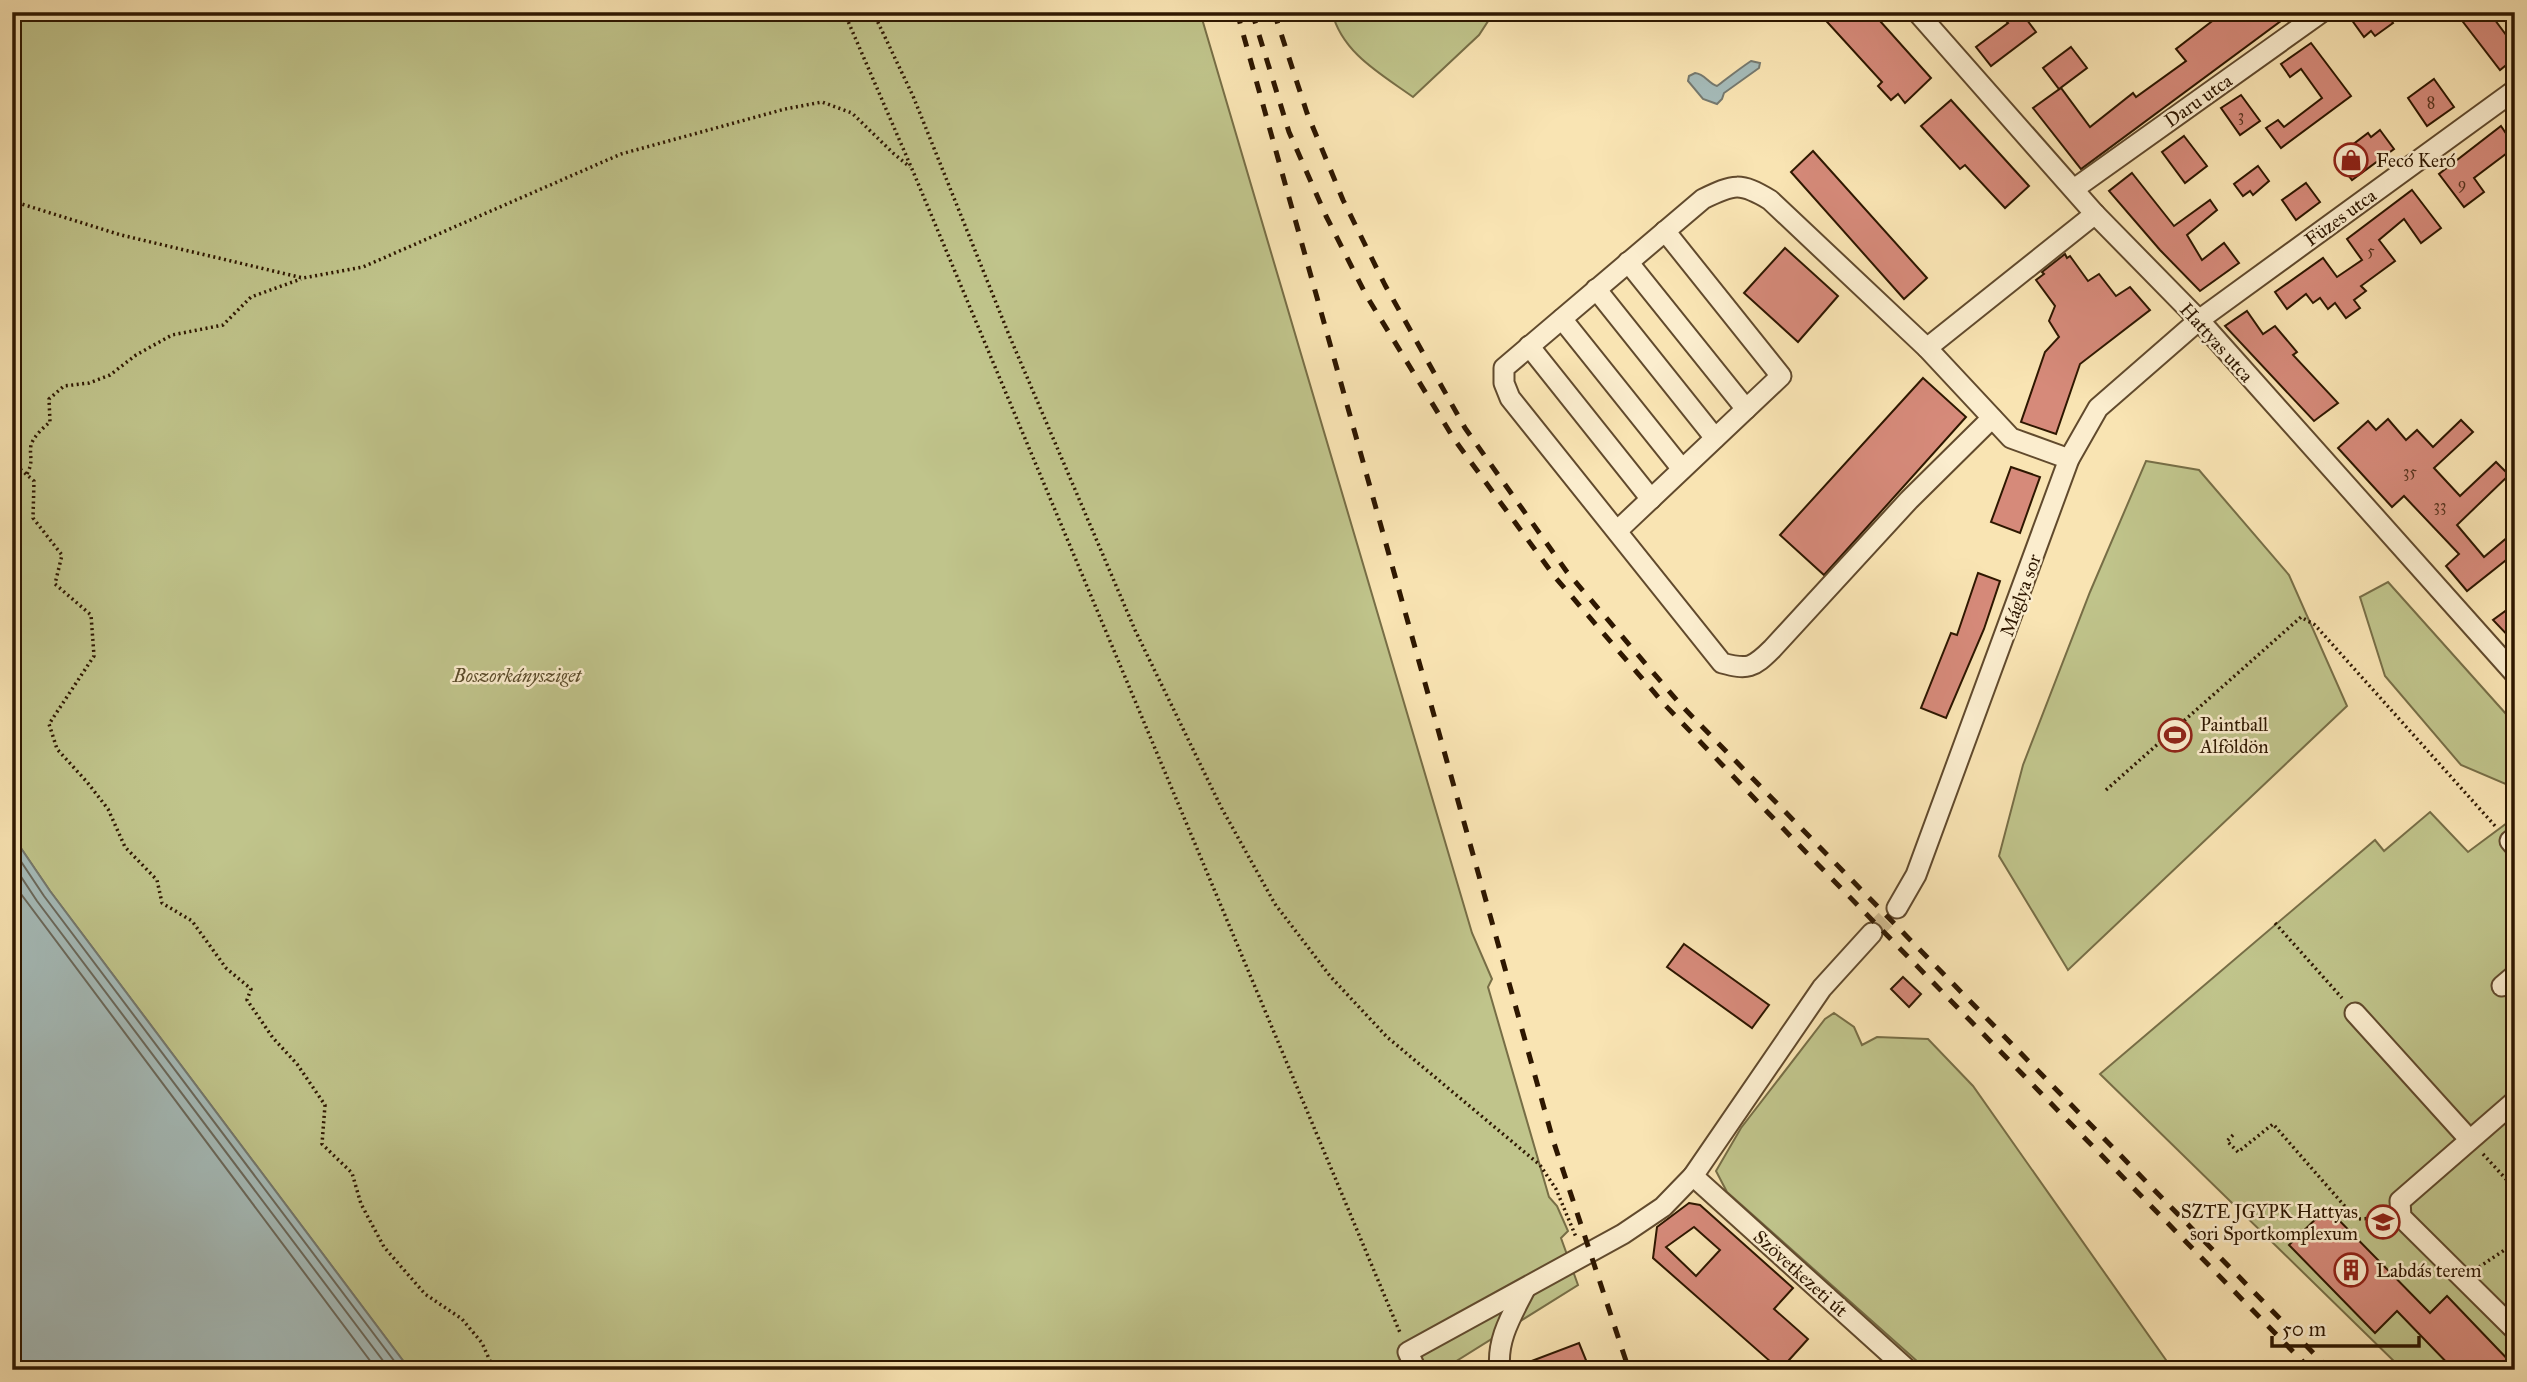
<svg xmlns="http://www.w3.org/2000/svg" width="2527" height="1382" font-family="'IM FELL Great Primer',serif">
<rect width="100%" height="100%" fill="#f9e4b3"/>
<filter id="stains"><feTurbulence type="fractalNoise" baseFrequency=".00286" numOctaves="4"/><feColorMatrix values="0 0 0 0 .2 0 0 0 0 .09 0 0 0 0 .02 0 0 0 .5 -.17"/></filter>
<radialGradient id="worn" r=".72"><stop offset=".6" stop-color="#630" stop-opacity="0"/><stop offset="1" stop-color="#630" stop-opacity=".3"/></radialGradient>
<g fill="#c0c48b" stroke="#776e46" stroke-width="2">
<polygon points="12,12 1200,12 1472,933 1492,979 1488,987 1549,1197 1557,1206 1568,1231 1561,1238 1578,1285 1442,1370 410,1370 50,891 12,835"/>
<path d="M1332,12h162l-15,23 -66,62c-32,-23 -71,-44 -81,-85z"/>
<polygon points="2146,461 2199,470 2289,575 2347,706 2068,970 1999,856 2023,765 2090,592"/>
<polygon points="2388,582 2515,724 2515,788 2461,765 2385,676 2360,597"/>
<polygon points="2430,812 2468,852 2515,817 2515,1370 2403,1370 2100,1074 2375,840 2384,851"/>
<polygon points="1834,1013 1854,1027 1862,1045 1877,1037 1928,1039 1973,1086 2173,1370 1927,1370 1727,1192 1716,1171 1741,1128 1825,1019"/>
</g>
<g fill="#a5bbb9" stroke="#75796f" stroke-width="2">
<path d="M1751,61l9,2 -1,5 -35,25 -2,6 -5,5 -14,-5 -15,-18 1,-5 6,-3c10,1 13,10 22,13 12,-9 22,-17 34,-25z"/>
<polygon points="12,835 50,891 410,1370 12,1370"/>
</g>
<g fill="none" stroke-linecap="round" stroke-linejoin="round">
<g stroke="#6a695c" stroke-width="2">
<polyline points="12,848 44,896 401,1370"/>
<polyline points="12,863 37,901 390,1370"/>
<polyline points="12,882 377,1370"/>
</g>
</g>
<g fill="#d68a7a" stroke="#2e1700" stroke-width="2" fill-rule="evenodd">
<polygon points="1818,12 1872,12 1931,78 1905,103 1898,94 1891,100 1878,86 1882,82"/>
<polygon points="1998,12 2021,12 2036,32 1991,66 1976,47 2008,23"/>
<polygon points="2224,12 2293,12 2081,169 2033,108 2061,88 2090,127 2133,93 2136,97 2186,61 2176,49"/>
<polygon points="2346,12 2385,12 2393,23 2375,36 2371,31 2364,37"/>
<polygon points="2468,12 2489,12 2515,47 2515,58 2500,70 2460,18"/>
<polygon points="2311,43 2351,96 2281,148 2266,128 2278,120 2284,127 2322,98 2301,69 2290,77 2281,64"/>
<polygon points="2071,47 2087,68 2059,89 2043,68"/>
<polygon points="2434,79 2454,107 2427,126 2408,98"/>
<polygon points="2241,95 2260,121 2240,135 2221,108"/>
<polygon points="1951,100 2029,186 2005,208 1965,165 1960,169 1921,126"/>
<polygon points="2501,126 2515,147 2474,178 2484,192 2464,207 2439,174"/>
<polygon points="2380,130 2394,149 2352,180 2335,158 2368,133 2371,137"/>
<polygon points="2184,136 2207,166 2185,183 2162,152"/>
<polygon points="1813,151 1927,278 1904,299 1791,172"/>
<polygon points="2258,166 2269,181 2253,195 2250,191 2243,196 2234,184"/>
<polygon points="2132,173 2174,226 2210,200 2217,210 2187,235 2202,260 2224,243 2239,263 2200,291 2160,250 2109,191"/>
<polygon points="2306,183 2320,202 2296,220 2282,200"/>
<polygon points="2412,190 2441,228 2421,243 2404,219 2379,240 2395,261 2361,286 2366,291 2354,300 2360,308 2346,318 2335,303 2328,309 2320,298 2313,303 2306,294 2287,309 2275,292 2323,258 2337,277 2362,260 2347,239"/>
<polygon points="1785,248 1838,296 1798,342 1744,293"/>
<polygon points="2065,254 2067,258 2070,256 2088,281 2099,274 2116,296 2130,287 2150,310 2080,364 2056,434 2021,422 2045,352 2059,337 2049,321 2055,306 2036,280 2044,274 2042,272"/>
<polygon points="2247,311 2263,334 2275,326 2297,352 2293,355 2338,403 2314,421 2225,326"/>
<polygon points="1923,378 1966,417 1824,575 1780,535"/>
<polygon points="2388,419 2406,440 2417,430 2433,447 2461,420 2473,432 2434,468 2460,496 2496,462 2509,475 2457,525 2484,557 2515,531 2515,553 2467,591 2446,566 2459,554 2404,496 2392,507 2338,448 2368,421 2376,430"/>
<polygon points="2011,467 2040,477 2020,533 1991,522"/>
<polygon points="1978,573 2000,581 1984,629 1946,718 1921,708 1951,633 1957,635"/>
<polygon points="2515,604 2515,643 2493,620"/>
<polygon points="1684,944 1769,1005 1752,1028 1667,967"/>
<polygon points="1903,977 1921,994 1909,1007 1891,989"/>
<path d="M1689,1203l11,2 93,83 -19,21 34,30 -28,31 -127,-112 4,-31zM1694,1227l26,23 -24,26 -30,-29z"/>
<polygon points="2327,1208 2430,1313 2447,1296 2515,1367 2515,1370 2454,1370 2397,1311 2375,1333 2289,1245"/>
<polygon points="1579,1343 1590,1370 1514,1370 1513,1368"/>
</g>
<g fill="none" stroke-linecap="round" stroke-linejoin="round">
<polyline stroke="#d0bb8f" stroke-width="19" stroke-dasharray="19 10" stroke-linecap="butt" points="1872,933 1897,908"/>
<defs>
<g id="minor">
<polyline points="1917,12 2095,214 2199,320 2515,674"/>
<polyline points="2074,189 2322,12"/>
<polyline points="1628,262 1746,409"/>
<polyline points="1596,289 1715,438"/>
<polyline points="1562,319 1682,469"/>
<polyline points="1529,346 1651,499"/>
<polyline points="1927,348 2011,438 2069,459"/>
<path d="M1992,418l-83,82 -137,149c-19,19 -24,21 -50,14l-212,-265 -6,-15v-15l199,-169c31,-15 37,-17 67,1l157,148 168,-134"/>
<polyline points="1617,531 1781,376 1665,231"/>
<polyline points="2515,837 2510,841 2515,847"/>
<polyline points="1897,908 1916,875 2069,459 2098,408 2199,320 2515,90"/>
<polyline points="2502,986 2515,975"/>
<polyline points="2355,1013 2469,1139"/>
<polyline points="2515,1101 2400,1201 2401,1217 2515,1330"/>
<polyline points="1693,1176 1908,1370"/>
<polyline points="1416,1370 1408,1352 1623,1234 1663,1207 1693,1176 1822,988 1872,933"/>
<path d="M1500,1370c-4,-30 12,-55 25,-81"/>
</g>
</defs>
<use href="#minor" stroke="#614a2d" stroke-width="23"/>
<g stroke="#2e1700" stroke-width="3.5" stroke-dasharray="2 3.5" stroke-linecap="butt">
<polyline points="844,12 912,169 1401,1335"/>
<polyline points="873,12 913,96 1009,335 1135,630 1221,807 1275,904 1330,976 1387,1037 1540,1165 1556,1189 1576,1237"/>
<polyline points="12,201 121,235 303,278 363,267 621,154 785,109 822,102 852,113 893,153 910,167"/>
<polyline points="12,462 34,481 33,518 62,555 55,584 91,615 94,656 49,724 57,749 87,782 108,809 125,847 157,880 162,903 192,921 226,968 251,989 247,1000 273,1038 297,1064 325,1105 322,1144 352,1173 361,1204 384,1247 425,1294 462,1319 482,1343 494,1370"/>
<path d="M27,474c7,-13 2,-18 4,-29 3,-9 12,-17 19,-23l-1,-23 15,-13 25,-3 21,-8 26,-20 36,-20 51,-10 28,-28 50,-18"/>
<polyline points="2106,790 2301,617 2315,625 2496,827"/>
<polyline points="2275,923 2342,998"/>
<polyline points="2233,1135 2227,1141 2238,1152 2273,1124 2356,1219 2382,1218"/>
<polyline points="2483,1154 2515,1189"/>
<polyline points="2479,1267 2515,1243"/>
<polyline points="1380,1370 1393,1361"/>
</g>
<use href="#minor" stroke="#fbedce" stroke-width="19"/>
<g stroke="#2e1700" stroke-width="5" stroke-dasharray="12 12" stroke-linecap="butt">
<polyline points="1237,12 1553,1140 1629,1370"/>
<polyline points="1252,12 1289,132 1326,216 1366,295 1454,439 1555,577 1665,705 1798,844 2311,1370"/>
<polyline points="1274,12 1307,113 1343,200 1385,285 1465,428 1567,572 1680,704 2330,1370"/>
</g>
</g>
<defs>
<symbol id="shop-ring" viewBox="-11 -11 22 22"><circle r="9.5" fill="#fbedce" stroke="#8f2418" stroke-width="1.5"/><path d="M-5-2.5h2.3a2.7 3.5 0 0 1 5.4 0H5L5.5 6h-11ZM-1.5-2.5h3a1.5 2.3 0 0 0-3 0Z" fill="#8f2418"/></symbol>
<symbol id="stadium-ring" viewBox="-11 -11 22 22"><circle r="9.5" fill="#fbedce" stroke="#8f2418" stroke-width="1.5"/><path d="M0-5a6.5 5 0 1 0 0 10a6.5 5 0 1 0 0-10ZM-3.5-1.8h7v3.6h-7Z" fill="#8f2418"/></symbol>
<symbol id="university-ring" viewBox="-11 -11 22 22"><circle r="9.5" fill="#fbedce" stroke="#8f2418" stroke-width="1.5"/><path d="M0-5L7-2L0 1L-7-2ZM-4 1L0 2.5L4 1V4Q0 6-4 4Z" fill="#8f2418"/></symbol>
<symbol id="building-ring" viewBox="-11 -11 22 22"><circle r="9.5" fill="#fbedce" stroke="#8f2418" stroke-width="1.5"/><path d="M-4-6H4V6H1V3H-1V6H-4ZM-2.5-4.3h1.7v1.8h-1.7ZM.8-4.3h1.7v1.8H.8ZM-2.5-1h1.7V.8h-1.7ZM.8-1h1.7V.8H.8Z" fill="#8f2418"/></symbol>
</defs>
<g fill-rule="evenodd">
<use href="#shop-ring" x="2332" y="141" width="38" height="38"/>
<use href="#stadium-ring" x="2156" y="716" width="38" height="38"/>
<use href="#university-ring" x="2364" y="1203" width="38" height="38"/>
<use href="#building-ring" x="2332" y="1251" width="38" height="38"/>
</g>
<g text-anchor="middle" stroke-width="5" stroke-linejoin="round" paint-order="stroke">
<g font-size="16" fill="#58341e">
<text x="2431" y="108">8</text>
<text x="2241" y="121">3</text>
<text x="2462" y="189">9</text>
<text x="2371" y="256">5</text>
<text x="2410" y="477">35</text>
<text x="2440" y="511">33</text>
</g>
<g font-size="19" fill="#2e1700" stroke="#fbedce">
<text transform="translate(2198 100) rotate(-35)" y="7">Daru utca</text>
<text transform="translate(2340 217) rotate(-36)" y="7">Füzes utca</text>
<text transform="translate(2217 342) rotate(48)" y="7">Hattyas utca</text>
<text transform="translate(2020 595) rotate(-70)" y="7">Máglya sor</text>
<text transform="translate(1801 1273) rotate(42)" y="7">Szövetkezeti út</text>
</g>
<g font-size="19" fill="#2e1700" stroke="#fbedce" text-anchor="start">
<text x="2376" y="167">Fecó Keró</text>
<text x="2200" y="731">Paintball<tspan x="2200" dy="22">Alföldön</tspan></text>
<text x="2358" y="1218" text-anchor="end">SZTE JGYPK Hattyas<tspan x="2358" dy="22">sori Sportkomplexum</tspan></text>
<text x="2376" y="1277">Labdás terem</text>
</g>
<g font-size="19" font-style="italic" fill="#5a4b2a" stroke="#fbedce">
<text x="517" y="682">Boszorkánysziget</text>
</g>
</g>
<rect width="2527" height="1382" fill="none" stroke="#f9e4b3" stroke-width="42"/>
<rect x="14" y="14" width="2499" height="1354" fill="none" stroke="#2e1700" stroke-width="3.5"/>
<rect x="21" y="21" width="2485" height="1340" fill="none" stroke="#2e1700" stroke-width="2"/>
<path d="M2272 1336v10h147v-10" fill="none" stroke="#2e1700" stroke-width="3.5"/>
<text x="2282" y="1336" font-size="21" fill="#2e1700" stroke="#fbedce" stroke-width="5" paint-order="stroke">50 m</text>
<rect width="100%" height="100%" filter="url(#stains)"/>
<rect width="100%" height="100%" fill="url(#worn)"/>
</svg>
